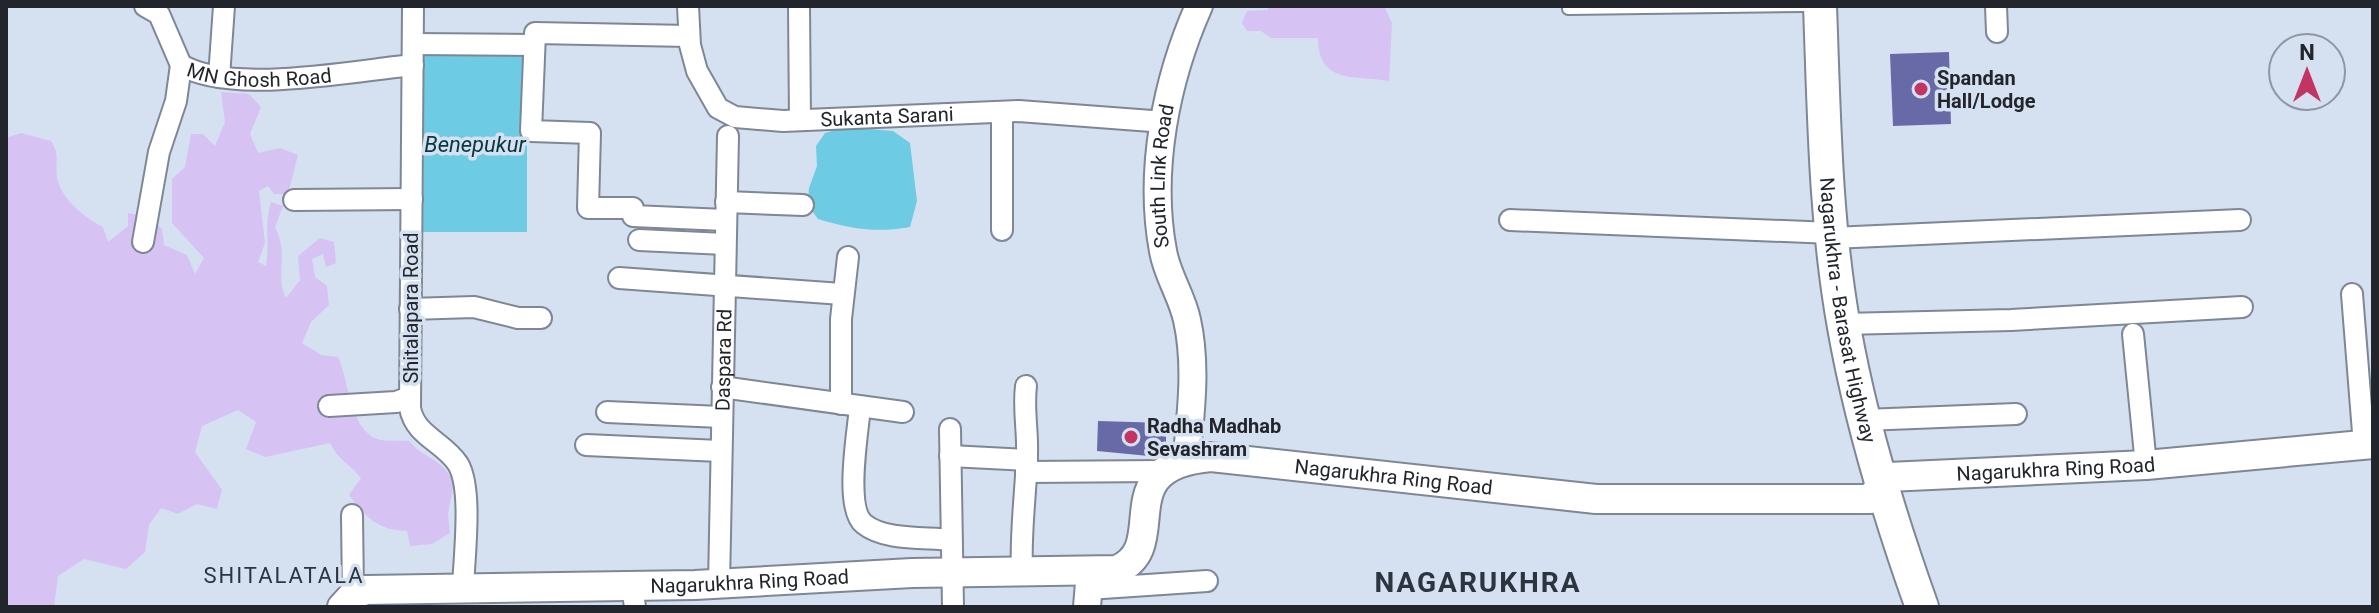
<svg xmlns="http://www.w3.org/2000/svg" width="2379" height="613" font-family="Roboto,sans-serif">
<rect width="100%" height="100%" fill="#d5e0f0"/>
<g fill="#d6c3f4">
<path d="M1269,6h115l8,17 -3,58c-33,-6 -71,4 -71,-43h-47l-10,-7h-14l-5,-8 5,-12 21,-1z"/>
<path d="M221,92l28,2 12,13 -11,27 8,19 22,-5 18,7 -10,39h-14l-6,-8 -9,5 6,52 -7,19 8,4c4,-23 -2,-43 5,-64l12,4 -8,21c15,30 -1,47 11,71l14,-18 -2,-24 22,-18 14,4 2,21 -10,4 -3,-13 -11,5 3,18 12,9 2,19 -18,17 -9,21 19,12 17,2c11,24 12,72 39,82 9,3 22,1 32,2 19,21 28,13 45,41l-6,32 2,19 -18,11 -22,2 -3,-15c-30,-1 -41,-14 -58,-36l12,-17c-11,-14 -23,-18 -31,-35l-65,14 -19,-8 10,-27 -18,-12 -36,16 -7,26 27,38 -5,19 -20,-5 -19,10 -17,-6 -12,17 -4,27 -19,17 -42,-10 -26,17 -4,31h-48v-469l15,-5 30,8c9,13 4,20 6,36 3,21 28,41 46,50l5,15 20,-16v-13l20,4 14,12 2,16 23,10 8,19 9,-16 -32,-35v-44l13,-12 6,-33h12l12,12 10,-24z"/>
</g>
<g fill="#6dcbe3">
<polygon points="424,55 527,55 527,232 423,232"/>
<path d="M846,127l47,4 17,12 7,58 -7,26c-35,6 -58,2 -92,-8l-10,-14 1,-17 8,-22 -1,-20 9,-13z"/>
</g>
<g fill="#676aa7">
<polygon points="1949,52 1951,124 1893,126 1890,54"/>
<polygon points="1098,421 1166,423 1166,452 1149,453 1149,456 1097,451"/>
</g>
<g fill="none" stroke-linecap="round" stroke-linejoin="round">
<defs>
<polyline id="service" points="1568,9 1805,6"/>
<g id="minor">
<path id="s1" d="M145,6l14,8 22,51c52,30 172,6 232,0"/>
<path d="M413,6l-3,402c5,28 34,34 48,56 15,25 6,93 5,124"/>
<path id="s2" d="M688,6l2,39 7,26 21,37 17,9 48,4 236,-10 146,11"/>
<polyline points="799,6 800,120"/>
<polyline points="1996,6 1997,32"/>
<polyline points="689,36 535,33 531,131 590,133 588,208 633,208 633,216 725,220"/>
<polyline points="413,44 534,45"/>
<polyline points="219,77 224,6"/>
<polyline points="1002,112 1002,230"/>
<polyline points="294,200 412,199"/>
<polyline points="726,202 803,205"/>
<polyline points="1510,220 1832,233"/>
<polyline points="1832,238 2240,220"/>
<polyline points="639,240 725,244"/>
<polyline points="143,242 159,152 176,101 181,65"/>
<polyline points="619,278 842,294"/>
<polyline points="2352,294 2364,445"/>
<polyline points="410,309 474,307 518,318 541,318"/>
<polyline points="1843,324 2011,320 2242,307"/>
<polyline points="2133,334 2146,465"/>
<polyline points="722,387 903,412"/>
<polyline points="841,404 841,319 848,257"/>
<polyline points="329,406 396,402 410,397"/>
<path d="M860,407c-2,25 -16,101 4,117 21,17 61,13 87,16"/>
<polyline points="607,412 721,417"/>
<polyline points="1864,420 2016,414"/>
<polyline points="950,429 953,607"/>
<polyline points="586,445 720,451"/>
<polyline points="950,456 1027,460"/>
<polyline points="1026,472 1161,471"/>
<polyline points="352,515 353,595"/>
<path d="M1022,571c-2,-39 4,-78 5,-117 1,-23 -4,-45 -1,-68"/>
<path id="s3" d="M719,584l9,-448"/>
<polyline points="632,586 635,607"/>
<polyline points="1088,589 1207,581"/>
</g>
<g id="tertiary">
<path id="s4" d="M1188,443c4,-40 8,-83 -1,-123 -5,-24 -20,-45 -24,-69 -15,-80 3,-171 36,-245"/>
<polyline points="1087,607 1090,570"/>
</g>
<g id="secondary">
<path id="s5" d="M342,607l11,-12 13,-5 329,-5 217,-12 205,-3c57,-24 -12,-104 94,-113l385,42h274l18,-22 258,-12 227,-21"/>
</g>
<g id="primary">
<path id="s6" d="M1820,6c4,107 5,215 24,321 17,96 45,188 78,280"/>
</g>
</defs>
<use href="#service" stroke="#7e8796" stroke-width="14"/>
<use href="#minor" stroke="#7e8796" stroke-width="24"/>
<use href="#tertiary" stroke="#7e8796" stroke-width="30"/>
<use href="#secondary" stroke="#7e8796" stroke-width="32"/>
<use href="#primary" stroke="#7e8796" stroke-width="36"/>
<use href="#service" stroke="#fff" stroke-width="10"/>
<use href="#minor" stroke="#fff" stroke-width="20"/>
<use href="#tertiary" stroke="#fff" stroke-width="26"/>
<use href="#secondary" stroke="#fff" stroke-width="28"/>
<use href="#primary" stroke="#fff" stroke-width="32"/>
</g>
<g fill="#c23461" stroke="#d5e0f0" stroke-width="3">
<circle cx="1921" cy="89" r="8"/>
<circle cx="1131" cy="437" r="8"/>
</g>
<g text-anchor="middle" stroke-width="7" stroke-linejoin="round" paint-order="stroke">
<g font-size="20" fill="#22262c" stroke="#d5e0f0">
<text dy="7" stroke="none"><textPath href="#s1" startOffset="152">MN Ghosh Road</textPath></text>
<text dy="7" stroke="none"><textPath href="#s2" startOffset="280">Sukanta Sarani</textPath></text>
<text dy="7" stroke="none"><textPath href="#s4" startOffset="272">South Link Road</textPath></text>
<text transform="translate(411 308) rotate(-90)" y="7">Shitalapara Road</text>
<text dy="7" stroke="none"><textPath href="#s6" startOffset="306">Nagarukhra - Barasat Highway</textPath></text>
<text dy="7" stroke="none"><textPath href="#s3" startOffset="224">Daspara Rd</textPath></text>
<text dy="7" stroke="none"><textPath href="#s5" startOffset="1804">Nagarukhra Ring Road</textPath></text>
<text dy="7" stroke="none"><textPath href="#s5" startOffset="1130">Nagarukhra Ring Road</textPath></text>
<text dy="7" stroke="none"><textPath href="#s5" startOffset="414">Nagarukhra Ring Road</textPath></text>
</g>
<g font-size="20" font-weight="bold" fill="#22262c" stroke="#d5e0f0" text-anchor="start">
<text x="1937" y="85">Spandan<tspan x="1937" dy="23">Hall/Lodge</tspan></text>
<text x="1147" y="433">Radha Madhab<tspan x="1147" dy="23">Sevashram</tspan></text>
</g>
<g font-size="22" font-style="italic" fill="#093741" stroke="#d5e0f0">
<text x="475" y="152">Benepukur</text>
</g>
<g font-size="22" letter-spacing="2" fill="#2c3440" stroke="#d5e0f0">
<text x="284" y="583">SHITALATALA</text>
</g>
<g font-size="28" font-weight="bold" letter-spacing="2" fill="#2c3440" stroke="#d5e0f0">
<text x="1478" y="592">NAGARUKHRA</text>
</g>
</g>
<rect width="2379" height="613" fill="none" stroke="#22262c" stroke-width="16"/>
<g transform="translate(2307 72)"><circle r="38" fill="#d5e0f0" stroke="#8d96a2" stroke-width="2"/>
<path d="M0-6L14 30L0 20L-14 30Z" fill="#c23461"/>
<text y="-12" font-size="22" font-weight="bold" text-anchor="middle" fill="#22262c">N</text>
</g>
</svg>
